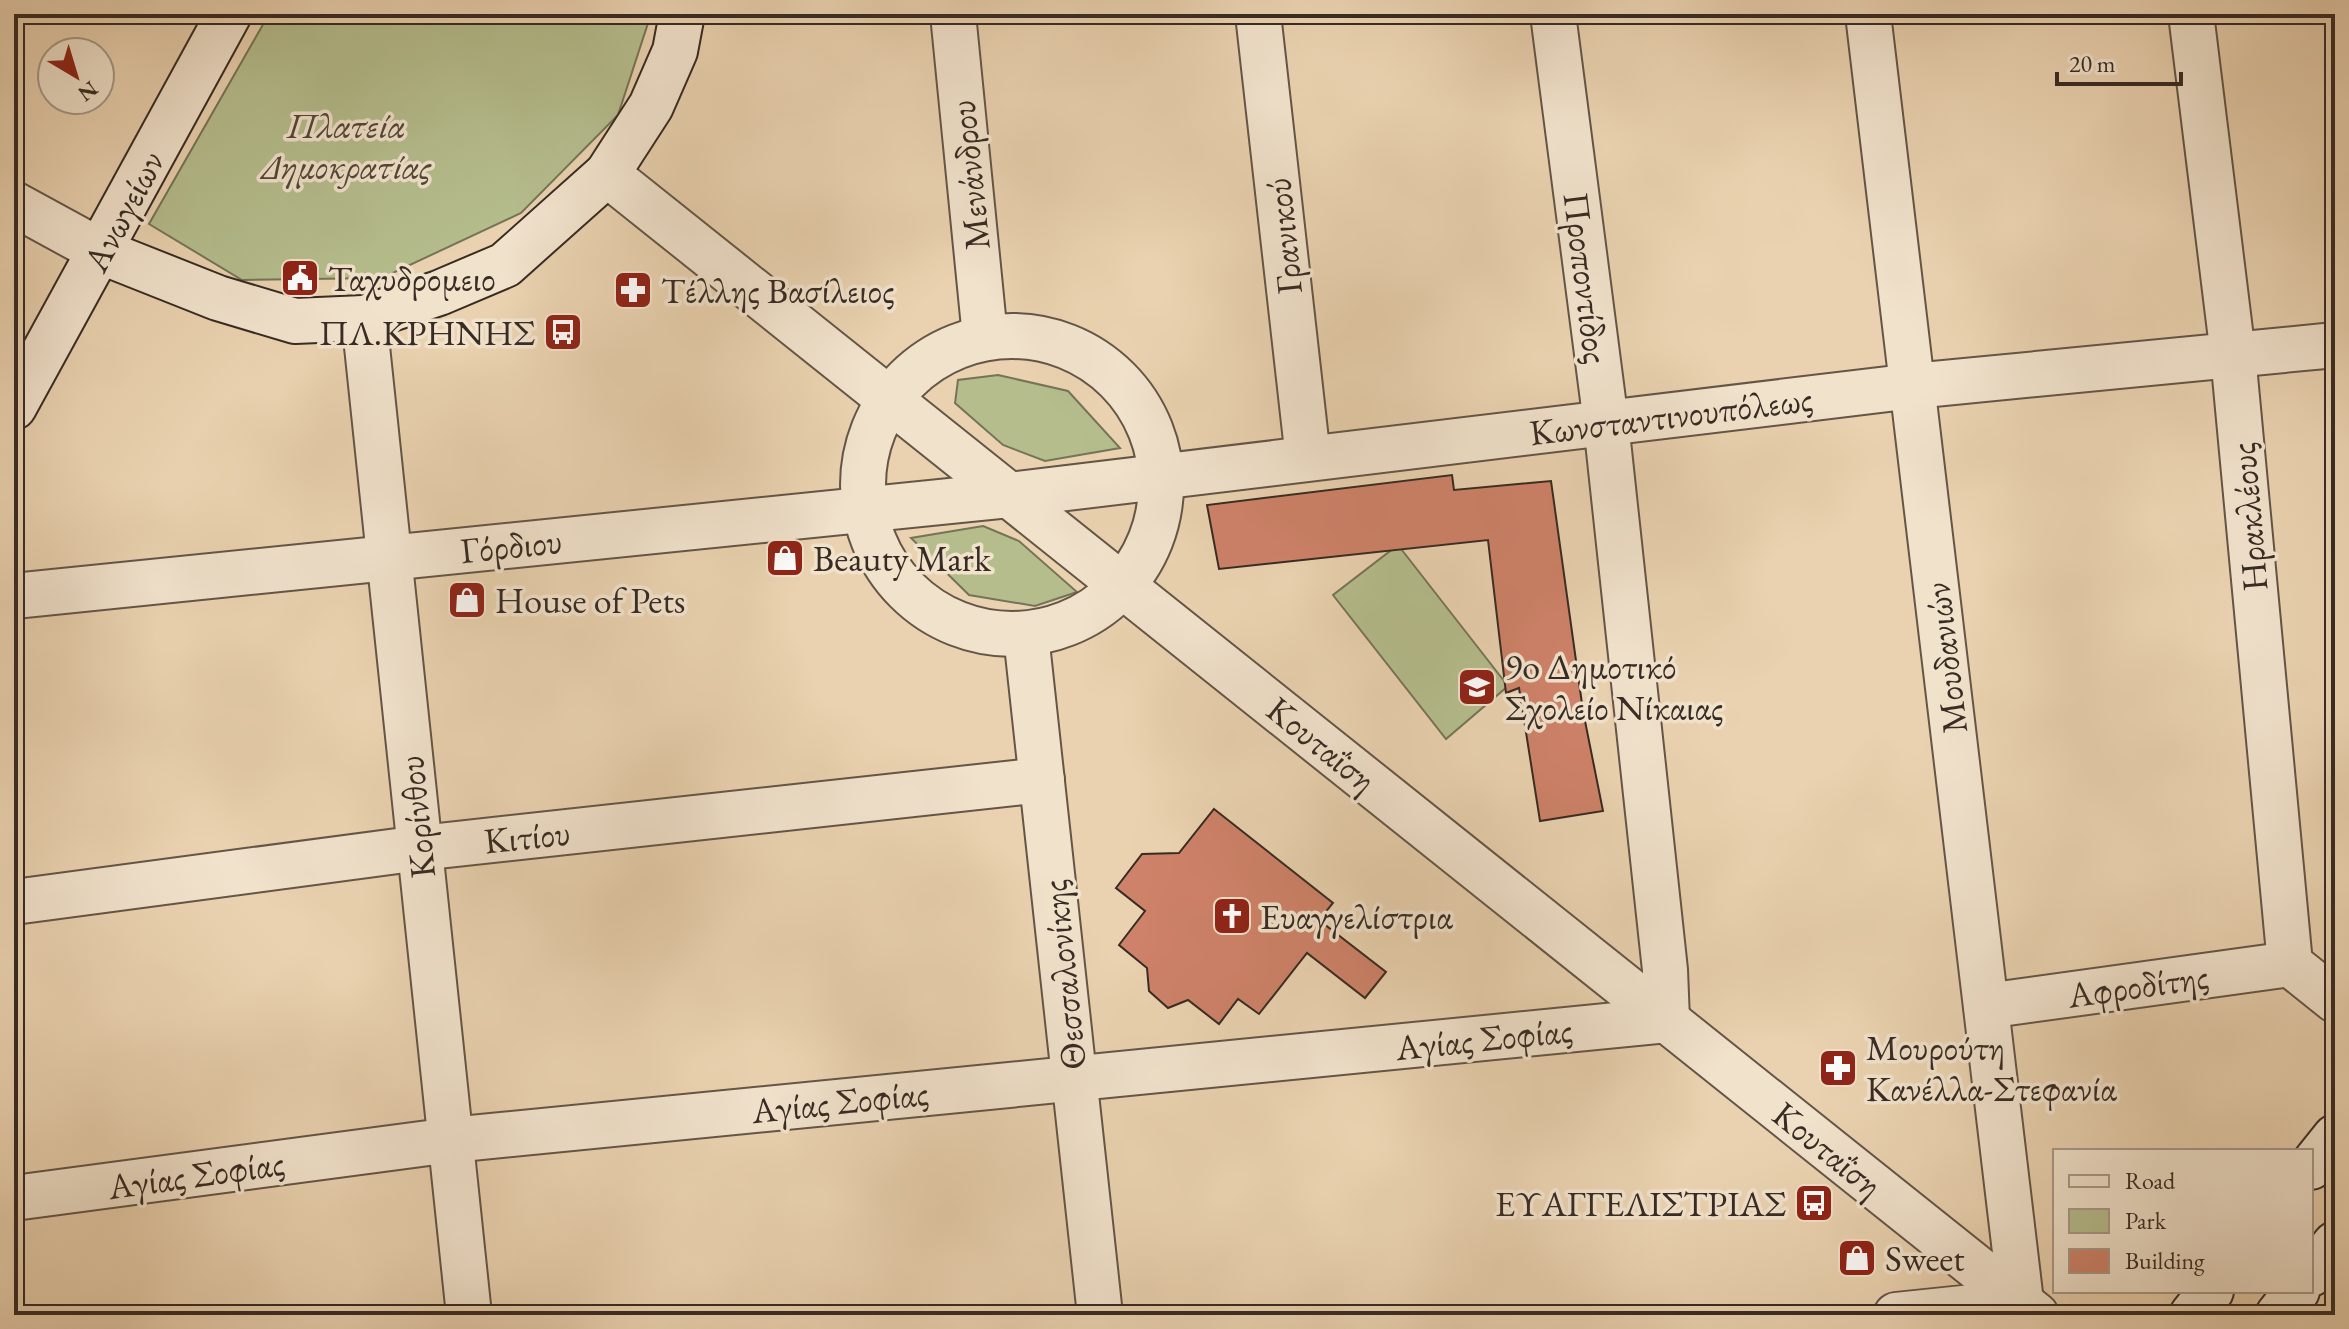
<svg xmlns="http://www.w3.org/2000/svg" width="2349" height="1329" font-family="'EB Garamond',serif">
<rect width="100%" height="100%" fill="#ead2b0"/>
<filter id="stains"><feTurbulence type="fractalNoise" baseFrequency=".0025" numOctaves="4"/><feColorMatrix values="0 0 0 0 .2 0 0 0 0 .09 0 0 0 0 .02 0 0 0 .5 -.17"/></filter>
<radialGradient id="worn" r=".72"><stop offset=".6" stop-color="#630" stop-opacity="0"/><stop offset="1" stop-color="#630" stop-opacity=".3"/></radialGradient>
<g fill="#b5bd8d" stroke="#767458" stroke-width="2">
<polygon points="269,14 651,14 618,115 521,213 382,278 242,280 149,224"/>
<polygon points="998,375 1068,391 1120,448 1045,461 1003,445 955,403 958,380"/>
<polygon points="983,526 1019,541 1077,592 1035,606 969,595 911,538"/>
<polygon points="1398,545 1508,686 1446,739 1333,595"/>
</g>
<g fill="#ce8269" stroke="#372b24" stroke-width="2">
<polygon points="1452,475 1454,490 1551,481 1583,711 1603,811 1540,821 1519,688 1506,693 1488,540 1219,569 1207,505"/>
<polygon points="1214,809 1333,903 1319,920 1386,972 1365,998 1307,953 1259,1014 1238,999 1219,1024 1188,1000 1168,1008 1149,991 1147,968 1119,945 1145,911 1116,888 1142,854 1179,853"/>
</g>
<g fill="none" stroke-linecap="round" stroke-linejoin="round">
<defs>
<g id="minor">
<polyline points="953,14 985,337"/>
<polyline points="1258,14 1308,458"/>
<polyline points="1868,14 2021,1302 1896,1315"/>
<polyline points="2191,14 2233,355 2290,964 2335,1000"/>
<polyline points="14,204 102,252"/>
<polyline points="364,318 469,1315"/>
<circle cx="1012" cy="485" r="149"/>
<polyline points="14,596 1009,495 1913,386 2335,345"/>
<polyline points="1026,635 1100,1315"/>
<polyline points="14,902 420,848 1042,780"/>
<polyline points="1986,1006 2290,964"/>
<polyline points="14,1198 451,1140 1667,1020 1665,970 1606,423 1553,14"/>
</g>
<polyline id="tertiary" points="607,174 2036,1315"/>
<g id="secondary">
<polyline points="102,252 218,298 295,321 364,318 439,293 505,265 607,174 651,106 675,51 682,14"/>
<polyline points="14,407 229,14"/>
<polyline points="2311,1167 2335,1137"/>
<polyline points="2311,1274 2335,1244"/>
<polyline points="2192,1315 2211,1291"/>
<polyline points="2278,1315 2297,1291"/>
</g>
</defs>
<use href="#minor" stroke="#645547" stroke-width="48"/>
<use href="#tertiary" stroke="#645547" stroke-width="48"/>
<use href="#secondary" stroke="#372b24" stroke-width="48"/>
<use href="#minor" stroke="#f1e2cc" stroke-width="44"/>
<use href="#tertiary" stroke="#f1e2cc" stroke-width="44"/>
<use href="#secondary" stroke="#f1e2cc" stroke-width="44"/>
</g>
<defs>
<symbol id="civic-square" viewBox="-11 -11 22 22"><rect x="-9" y="-9" width="18" height="18" rx="4" fill="#8f2418" stroke="#f1e2cc"/><path d="M-.6-6.5H3V-4.5H.6V-3L4-1V1h2V6H-6V1h2V-1L-.6-3ZM-1.2 2.5V6h2.4V2.5Z" fill="#fff"/></symbol>
<symbol id="pharmacy-square" viewBox="-11 -11 22 22"><rect x="-9" y="-9" width="18" height="18" rx="4" fill="#8f2418" stroke="#f1e2cc"/><path d="M-2-6h4v4h4v4h-4v4h-4v-4h-4v-4h4Z" fill="#fff"/></symbol>
<symbol id="bus-square" viewBox="-11 -11 22 22"><rect x="-9" y="-9" width="18" height="18" rx="4" fill="#8f2418" stroke="#f1e2cc"/><path d="M-5-6H5V4H4V6H2V4H-2V6H-4V4H-5ZM-3.5-4V0h7V-4ZM-3.5 1.2v1.5H-2V1.2ZM2 1.2v1.5H3.5V1.2Z" fill="#fff"/></symbol>
<symbol id="shop-square" viewBox="-11 -11 22 22"><rect x="-9" y="-9" width="18" height="18" rx="4" fill="#8f2418" stroke="#f1e2cc"/><path d="M-5-2.5h2.3a2.7 3.5 0 0 1 5.4 0H5L5.5 6h-11ZM-1.5-2.5h3a1.5 2.3 0 0 0-3 0Z" fill="#fff"/></symbol>
<symbol id="school-square" viewBox="-11 -11 22 22"><rect x="-9" y="-9" width="18" height="18" rx="4" fill="#8f2418" stroke="#f1e2cc"/><path d="M0-5L7-2L0 1L-7-2ZM-4 1L0 2.5L4 1V4Q0 6-4 4Z" fill="#fff"/></symbol>
<symbol id="church-square" viewBox="-11 -11 22 22"><rect x="-9" y="-9" width="18" height="18" rx="4" fill="#8f2418" stroke="#f1e2cc"/><path d="M-1.2-6h2.4v3.5h3.3v2.4h-3.3V6h-2.4V-.1h-3.3v-2.4h3.3Z" fill="#fff"/></symbol>
</defs>
<g fill-rule="evenodd">
<use href="#civic-square" x="278" y="256" width="44" height="44"/>
<use href="#pharmacy-square" x="611" y="268" width="44" height="44"/>
<use href="#bus-square" x="541" y="310" width="44" height="44"/>
<use href="#shop-square" x="763" y="536" width="44" height="44"/>
<use href="#shop-square" x="445" y="578" width="44" height="44"/>
<use href="#school-square" x="1455" y="665" width="44" height="44"/>
<use href="#church-square" x="1210" y="894" width="44" height="44"/>
<use href="#pharmacy-square" x="1816" y="1046" width="44" height="44"/>
<use href="#bus-square" x="1792" y="1181" width="44" height="44"/>
<use href="#shop-square" x="1835" y="1236" width="44" height="44"/>
</g>
<g text-anchor="middle" stroke-width="7" stroke-linejoin="round" paint-order="stroke">
<g font-size="36" font-style="italic" fill="#504839" stroke="#f1e2cc">
<text x="346" y="138">Πλατεία<tspan x="346" dy="41">Δημοκρατίας</tspan></text>
</g>
<g font-size="36" fill="#372b24" stroke="#f1e2cc">
<text transform="translate(969 175) rotate(-96)" y="13">Μενάνδρου</text>
<text transform="translate(123 211) rotate(-62)" y="13">Ανωγείων</text>
<text transform="translate(1283 236) rotate(-96)" y="13">Γρανικού</text>
<text transform="translate(1587 278) rotate(83)" y="13">Προποντίδος</text>
<text transform="translate(1671 415) rotate(-7)" y="13">Κωνσταντινουπόλεως</text>
<text transform="translate(2248 517) rotate(-95)" y="13">Ηρακλέους</text>
<text transform="translate(511 545) rotate(-6)" y="13">Γόρδιου</text>
<text transform="translate(1945 658) rotate(-97)" y="13">Μουδανιών</text>
<text transform="translate(1322 744) rotate(39)" y="13">Κουταΐση</text>
<text transform="translate(416 817) rotate(-96)" y="13">Κορίνθου</text>
<text transform="translate(527 836) rotate(-6)" y="13">Κιτίου</text>
<text transform="translate(1063 975) rotate(-96)" y="13">Θεσσαλονίκης</text>
<text transform="translate(2138 985) rotate(-8)" y="13">Αφροδίτης</text>
<text transform="translate(1484 1038) rotate(-6)" y="13">Αγίας Σοφίας</text>
<text transform="translate(840 1101) rotate(-6)" y="13">Αγίας Σοφίας</text>
<text transform="translate(1828 1149) rotate(39)" y="13">Κουταΐση</text>
<text transform="translate(196 1174) rotate(-8)" y="13">Αγίας Σοφίας</text>
</g>
<g font-size="36" fill="#372b24" stroke="#f1e2cc" text-anchor="start">
<text x="328" y="291">Ταχυδρομειο</text>
<text x="661" y="303">Τέλλης Βασίλειος</text>
<text x="535" y="345" text-anchor="end">ΠΛ.ΚΡΗΝΗΣ</text>
<text x="813" y="571">Beauty Mark</text>
<text x="495" y="613">House of Pets</text>
<text x="1505" y="679">9o Δημοτικό<tspan x="1505" dy="41">Σχολείο Νίκαιας</tspan></text>
<text x="1260" y="929">Ευαγγελίστρια</text>
<text x="1866" y="1060">Μουρούτη<tspan x="1866" dy="41">Κανέλλα-Στεφανία</tspan></text>
<text x="1786" y="1216" text-anchor="end">ΕΥΑΓΓΕΛΙΣΤΡΙΑΣ</text>
<text x="1885" y="1271">Sweet</text>
</g>
</g>
<rect width="2349" height="1329" fill="none" stroke="#ead2b0" stroke-width="48"/>
<rect x="16" y="16" width="2317" height="1297" fill="none" stroke="#372b24" stroke-width="4"/>
<rect x="24" y="24" width="2301" height="1281" fill="none" stroke="#372b24" stroke-width="2"/>
<rect x="2053" y="1149" width="260" height="144" fill="#f1e2cc" stroke="#a79989" stroke-width="2"/>
<rect x="2069" y="1175" width="40" height="12" fill="#f1e2cc" stroke="#a79989" stroke-width="2"/>
<text x="2125" y="1189" font-size="24" fill="#372b24">Road</text>
<rect x="2069" y="1209" width="40" height="24" fill="#b5bd8d" stroke="#a79989" stroke-width="2"/>
<text x="2125" y="1229" font-size="24" fill="#372b24">Park</text>
<rect x="2069" y="1249" width="40" height="24" fill="#ce8269" stroke="#a79989" stroke-width="2"/>
<text x="2125" y="1269" font-size="24" fill="#372b24">Building</text>
<g transform="translate(76 76) rotate(142)"><circle r="38" fill="#f1e2cc" stroke="#a79989" stroke-width="2"/>
<path d="M0-6L14 30L0 20L-14 30Z" fill="#8f2418"/>
<text y="-12" font-size="22" font-weight="bold" text-anchor="middle" fill="#372b24">N</text>
</g>
<path d="M2057 72v12h124v-12" fill="none" stroke="#372b24" stroke-width="4"/>
<text x="2069" y="72" font-size="24" fill="#372b24" stroke="#f1e2cc" stroke-width="6" paint-order="stroke">20 m</text>
<rect width="100%" height="100%" filter="url(#stains)"/>
<rect width="100%" height="100%" fill="url(#worn)"/>
</svg>
